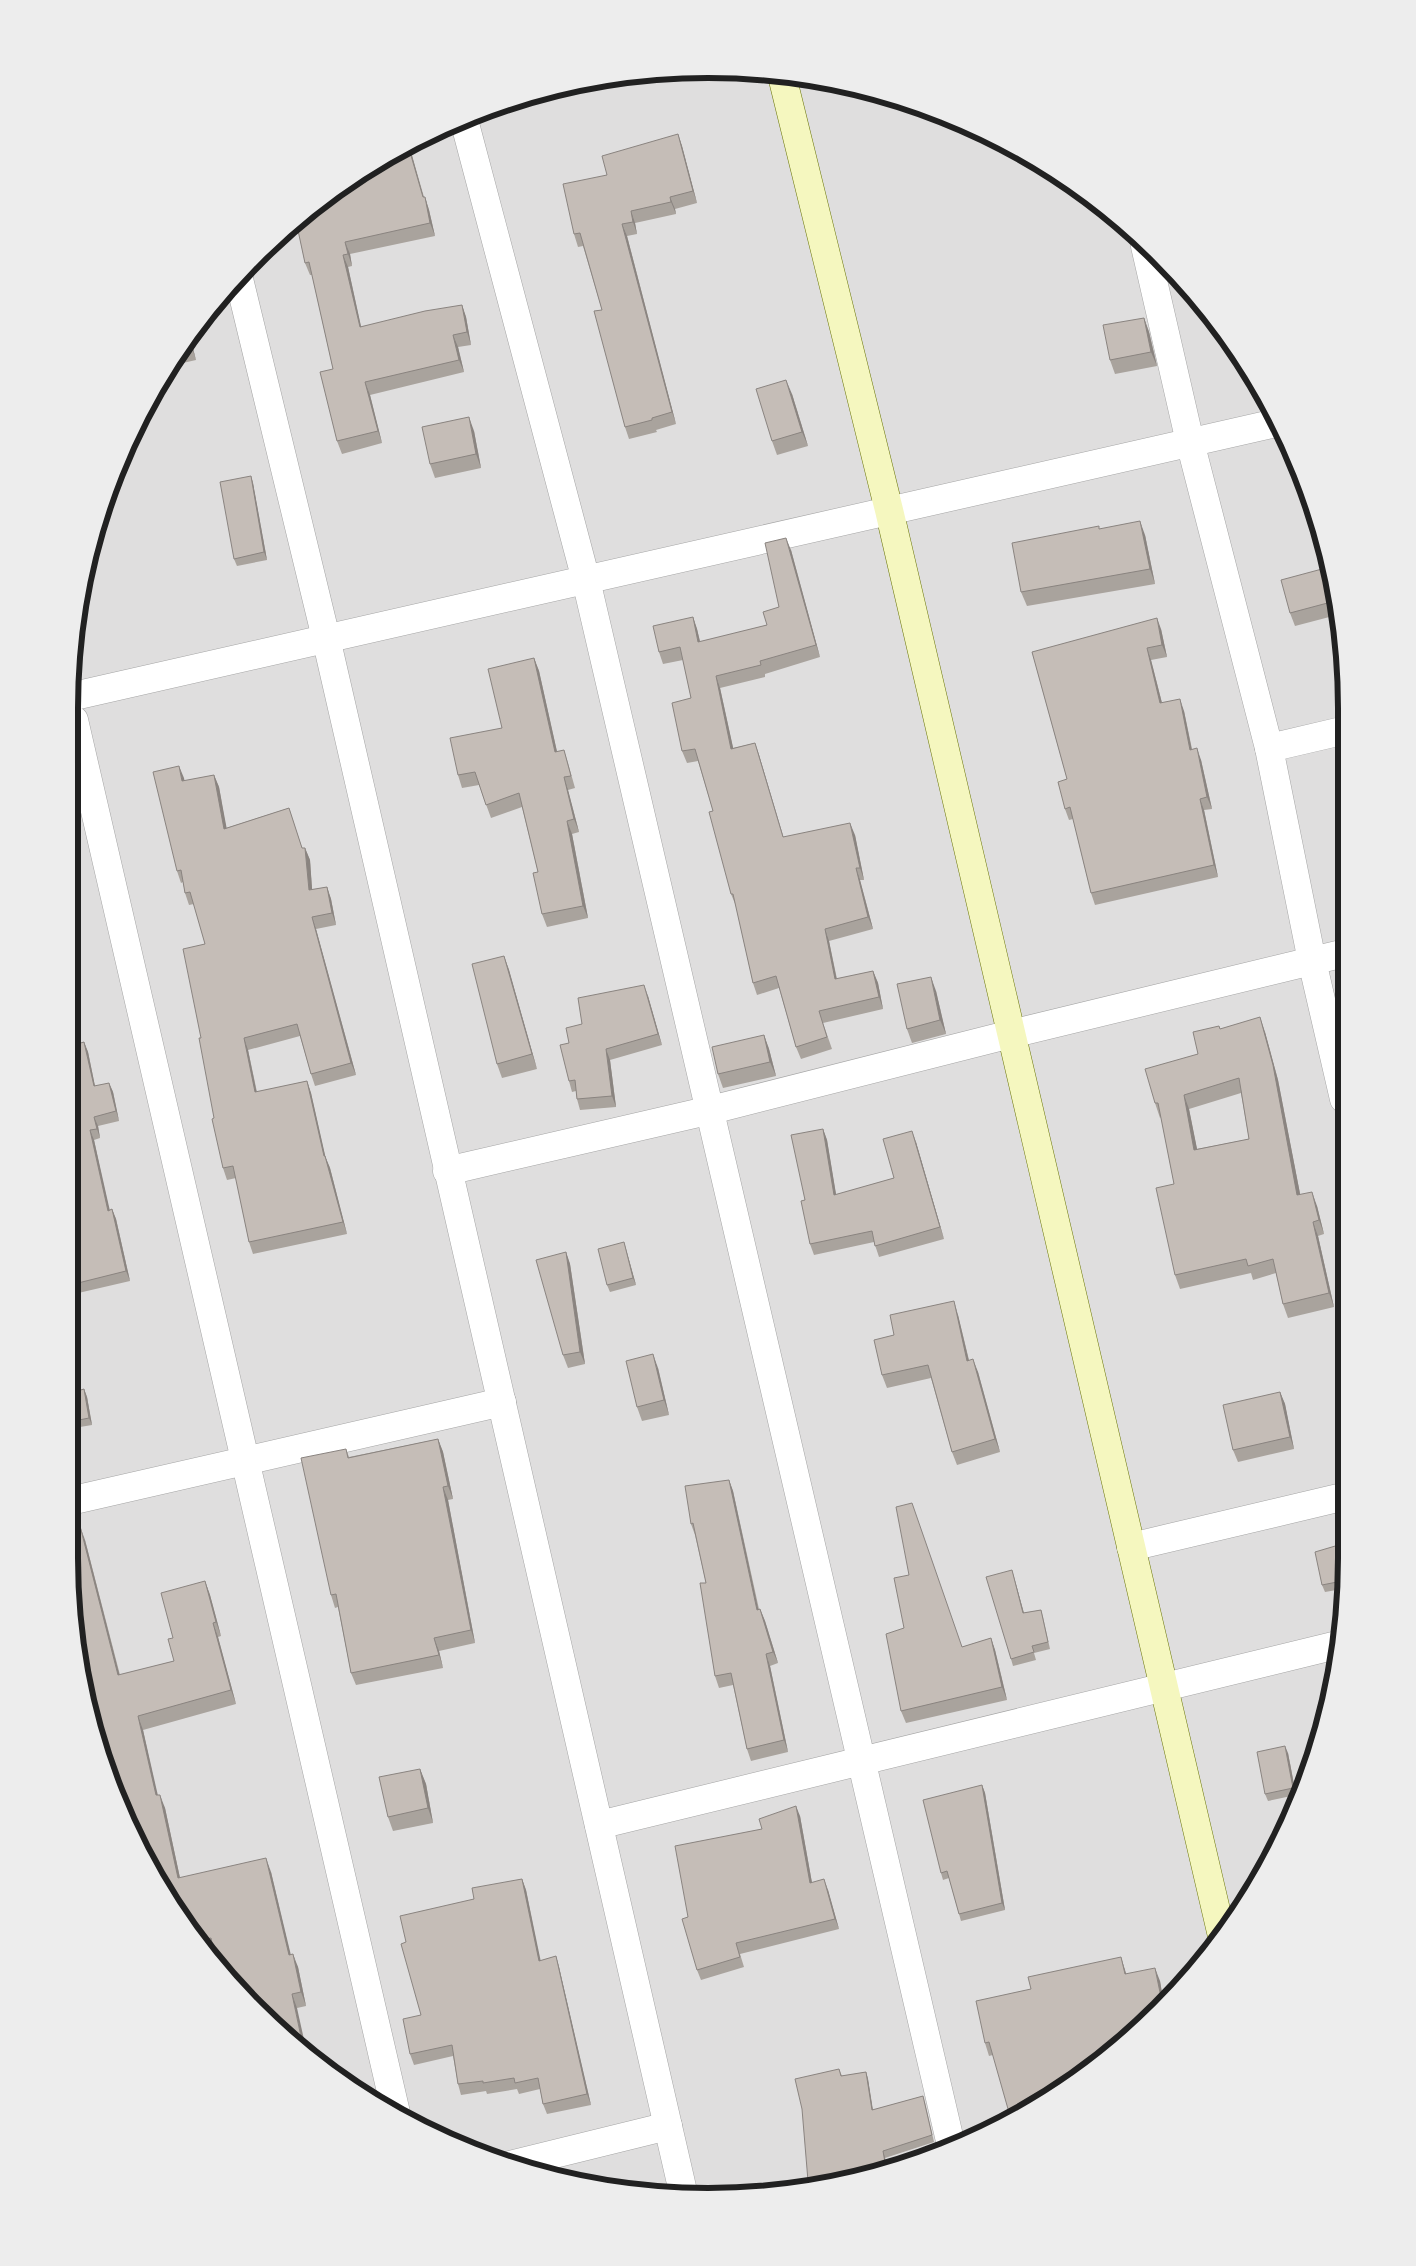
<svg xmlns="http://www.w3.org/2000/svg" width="1416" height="2266" font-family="Helvetica,sans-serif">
<rect width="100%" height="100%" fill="#f1ede8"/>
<polygon fill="#dfdede" points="750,70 873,90 990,135 1097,201 1189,287 1262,389 1325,542 1346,666 1342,1641 1299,1802 1215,1947 1160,2010 1063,2089 913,2163 792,2192 708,2197 624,2192 503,2163 425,2131 319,2065 201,1947 135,1841 103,1763 74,1642 74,625 117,464 201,319 286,228 388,155 502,103 624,74"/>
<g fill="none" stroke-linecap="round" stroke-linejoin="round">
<defs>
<g id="street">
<polyline points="464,120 586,580 951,2145"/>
<polyline points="1145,246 1190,442 1269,748 1312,961 1344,1099"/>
<polyline points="239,279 326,638 684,2196"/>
<polyline points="74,696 1276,423"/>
<polyline points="74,720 396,2113"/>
<polyline points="1269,748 1346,730"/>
<polyline points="447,1171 711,1110 1011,1034 1345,953"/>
<polyline points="74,1500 502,1402"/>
<polyline points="1131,1547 1342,1497"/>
<polyline points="599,1825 1341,1644"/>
<polyline points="510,2165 668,2126"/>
</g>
<polyline id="secondary" points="782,76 889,510 1222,1936"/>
</defs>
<use href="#street" stroke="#a5a5a5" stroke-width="29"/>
<use href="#secondary" stroke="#6b760a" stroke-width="29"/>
<use href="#street" stroke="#fff" stroke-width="28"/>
<use href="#secondary" stroke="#f5f7bf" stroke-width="28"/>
</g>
<g fill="#a9a39d" fill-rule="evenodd">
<polygon points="678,134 682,146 697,203 675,209 676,214 635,223 637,234 627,236 676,424 656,430 657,432 629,439 625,427 602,310 583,246 578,247 574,234 607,175"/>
<polygon points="409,145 424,197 425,197 429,210 435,236 350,254 352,266 348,267 361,327 462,305 466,317 471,345 458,347 464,372 370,395 382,443 342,454 337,441 333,369 312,275 310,275 305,263 298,230 289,232 287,227 388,155"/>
<polygon points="1144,318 1149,332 1157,366 1115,374 1110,360"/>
<polygon points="190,337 196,360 174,365"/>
<polygon points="792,394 808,446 777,455 772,441"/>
<polygon points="474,431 481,468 435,478 430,464"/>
<polygon points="251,476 253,483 267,560 237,566 234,559"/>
<polygon points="1100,529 1145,535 1155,584 1027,606 1021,592"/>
<polygon points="1325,542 1337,615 1295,626 1290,613 1322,569"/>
<polygon points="791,550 820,657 765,674 765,677 720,688 733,748 755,743 759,755 783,837 855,835 864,880 860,880 873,929 829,941 837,979 873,971 878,983 883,1009 823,1023 832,1049 801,1059 796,1047 779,988 757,995 753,983 736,906 731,894 713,811 698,761 687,763 682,751 691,698 683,660 663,664 659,652 693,617 697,629 700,642 767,625 779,607"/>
<polygon points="1161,629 1167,657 1151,660 1162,703 1184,711 1192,749 1201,760 1212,809 1204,810 1218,877 1095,905 1091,893 1073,819 1069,820 1065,809 1067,779 1032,652"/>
<polygon points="534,658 539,671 557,752 564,750 568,763 575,788 568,790 579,832 572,834 588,918 547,927 542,914 538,872 522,807 491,818 479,785 462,788 458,775 502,728"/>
<polygon points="214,775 219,787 226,828 289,808 302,848 305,848 310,860 312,890 327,887 331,899 336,925 316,929 356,1075 315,1086 311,1074 300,1036 248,1050 257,1092 307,1081 311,1093 325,1156 330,1168 347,1234 253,1254 249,1242 236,1178 227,1180 223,1168 201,1038 205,944 194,904 189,905 185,893 183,882 181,883 177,871 184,778 184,781"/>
<polygon points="504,956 509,970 537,1069 502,1078 497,1064"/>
<polygon points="936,991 946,1034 912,1043 907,1029"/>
<polygon points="648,996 662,1045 610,1060 616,1107 580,1110 577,1099 576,1091 572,1092 569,1081 569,1043 582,1024"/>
<path d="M1220,1029l45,3 13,48 22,114 17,12 7,28 -6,2 16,71 -46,11 -5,-14 -7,-31 -23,7 -2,-7 -71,16 -5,-14 -1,-91 -13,-67 -1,1 -5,-15zM1241,1093l8,46 -52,10 -8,-40z"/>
<polygon points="764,1035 769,1049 776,1076 723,1088 718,1074"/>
<polygon points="84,1042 88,1052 95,1086 109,1083 113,1092 119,1121 98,1126 100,1138 94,1140 109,1210 112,1209 116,1219 130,1281 74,1294 74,1045"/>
<polygon points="823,1129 827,1140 836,1195 894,1178 916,1142 944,1239 879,1257 874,1242 814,1255 810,1244 805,1200"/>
<polygon points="624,1242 636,1285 610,1292 607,1285"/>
<polygon points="566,1252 570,1264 585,1364 568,1368 563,1355"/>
<polygon points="958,1315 969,1360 978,1372 1000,1452 957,1465 952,1452 931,1378 887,1388 882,1375 894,1335"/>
<polygon points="658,1368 669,1415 642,1421 637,1407"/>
<polygon points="84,1389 87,1397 92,1425 74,1428 74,1392"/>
<polygon points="1280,1392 1285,1404 1294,1449 1238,1462 1233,1450"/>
<polygon points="438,1439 443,1452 453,1499 448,1500 475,1643 439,1651 443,1668 356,1685 351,1673 338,1607 335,1608 331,1595 346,1449 349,1457"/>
<polygon points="729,1480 733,1491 759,1609 760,1609 765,1621 778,1663 770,1666 788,1752 751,1761 747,1749 733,1685 719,1688 715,1676 706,1583 695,1535 691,1524"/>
<polygon points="85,1540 120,1675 174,1661 173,1638 205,1581 210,1595 221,1636 218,1637 236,1704 143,1730 157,1795 165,1808 180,1878 271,1872 290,1954 298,1967 306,2006 297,2008 214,1952 208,1954 201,1947 135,1841 104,1735 98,1736 93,1722"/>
<polygon points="1342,1544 1342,1589 1325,1592 1322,1585"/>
<polygon points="1012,1570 1024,1613 1041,1610 1043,1617 1050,1649 1034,1653 1036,1660 1013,1666 1011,1659"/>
<polygon points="991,1638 995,1650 1007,1700 906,1723 901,1711 962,1647"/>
<polygon points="1288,1753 1296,1795 1268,1801 1265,1794"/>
<polygon points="420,1769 426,1784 433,1823 393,1831 388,1817"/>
<polygon points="982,1785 985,1793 1005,1910 961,1921 949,1878 943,1880 941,1873"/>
<polygon points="800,1816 812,1883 828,1890 839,1929 740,1954 744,1967 701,1980 697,1970 688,1917 762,1829"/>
<polygon points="522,1879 526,1890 540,1961 556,1956 559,1967 591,2105 547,2114 543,2104 540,2089 519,2094 517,2089 487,2094 486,2091 461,2095 458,2084 453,2056 414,2065 410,2054 421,2015 406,1942 474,1899"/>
<polygon points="1121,1957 1126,1974 1160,1981 1164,2005 1160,2010 989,2056 985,2043 1031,1989"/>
<polygon points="839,2069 842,2076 866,2072 868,2079 873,2110 923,2096 925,2103 934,2142 885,2158 888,2169 810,2187 808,2181"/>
</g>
<g fill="#8a8480">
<polygon points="678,134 682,146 697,203 693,191"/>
<polygon points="408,145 411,152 427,210 423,197"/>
<polygon points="425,197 429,210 435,236 430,223"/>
<polygon points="670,197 675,209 676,214 671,202"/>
<polygon points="631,211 635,223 637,234 633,222"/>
<polygon points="622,224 627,236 676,424 672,412"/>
<polygon points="345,242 350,254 352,266 348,254"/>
<polygon points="343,255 348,267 364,340 360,327"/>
<polygon points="462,305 466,317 471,345 467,332"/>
<polygon points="1144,318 1149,332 1157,366 1151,352"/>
<polygon points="453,335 458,347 464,372 459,360"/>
<polygon points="190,337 196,360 189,339"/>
<polygon points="786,380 792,394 808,446 802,432"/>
<polygon points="365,382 370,395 382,443 378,431"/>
<polygon points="469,417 474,431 481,468 476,454"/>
<polygon points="251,476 253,483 267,560 264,552"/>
<polygon points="1140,521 1145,535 1155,584 1150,569"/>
<polygon points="786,538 791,550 820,657 816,645"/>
<polygon points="693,617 697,629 703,654 698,642"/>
<polygon points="1157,618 1161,629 1167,657 1162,645"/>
<polygon points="1147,648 1151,660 1165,715 1160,703"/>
<polygon points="534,658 539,671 560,765 555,752"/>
<polygon points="716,676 720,688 736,761 731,749"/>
<polygon points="1180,699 1184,711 1194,761 1190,750"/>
<polygon points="755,743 759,755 787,849 783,837"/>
<polygon points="1197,748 1201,760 1212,809 1207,797"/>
<polygon points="179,766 184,778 187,793 182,781"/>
<polygon points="214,775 219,787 229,841 224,829"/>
<polygon points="564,777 568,790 579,832 574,819"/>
<polygon points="1200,799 1204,810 1218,877 1214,865"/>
<polygon points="567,821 572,834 588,918 583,906"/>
<polygon points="850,823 855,835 864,880 860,868"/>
<polygon points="305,848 310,860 313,902 309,890"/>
<polygon points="856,868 860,880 873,929 868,917"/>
<polygon points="327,887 331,899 336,925 332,913"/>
<polygon points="312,917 316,929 356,1075 351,1063"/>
<polygon points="825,929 829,941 839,991 835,979"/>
<polygon points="504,956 509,970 537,1069 532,1054"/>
<polygon points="873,971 878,983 883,1009 879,997"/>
<polygon points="931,977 936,991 946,1034 940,1020"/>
<polygon points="644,985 648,996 662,1045 658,1034"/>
<polygon points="1260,1017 1265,1032 1278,1080 1303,1209 1297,1195"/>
<polygon points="764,1035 769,1049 776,1076 770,1062"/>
<polygon points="244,1038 248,1050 259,1104 255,1092"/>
<polygon points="84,1042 88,1052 97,1096 94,1086"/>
<polygon points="606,1049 610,1060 616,1107 612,1096"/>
<polygon points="307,1081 311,1093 328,1168 324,1156"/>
<polygon points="109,1083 113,1092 119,1121 116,1111"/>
<polygon points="1184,1095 1189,1109 1200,1164 1194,1150"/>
<polygon points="94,1117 98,1126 100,1138 97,1129"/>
<polygon points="823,1129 827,1140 838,1206 834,1195"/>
<polygon points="90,1130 94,1140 112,1220 108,1211"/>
<polygon points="912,1131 916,1142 944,1239 940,1227"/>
<polygon points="325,1156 330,1168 347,1234 343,1222"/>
<polygon points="1312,1192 1317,1206 1324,1234 1319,1220"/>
<polygon points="112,1209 116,1219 130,1281 126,1271"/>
<polygon points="1313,1222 1318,1236 1334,1307 1329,1293"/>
<polygon points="624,1242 626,1249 636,1285 633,1278"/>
<polygon points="566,1252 570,1264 585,1364 580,1352"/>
<polygon points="954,1301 958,1315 972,1374 967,1361"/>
<polygon points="653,1354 658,1368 669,1415 664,1400"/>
<polygon points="973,1359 978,1372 1000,1452 995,1439"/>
<polygon points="84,1389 87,1397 92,1425 89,1418"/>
<polygon points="1280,1392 1285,1404 1294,1449 1290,1437"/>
<polygon points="438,1439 443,1452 453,1499 448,1486"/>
<polygon points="729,1480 733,1491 761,1622 757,1610"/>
<polygon points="443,1487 448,1500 475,1643 471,1630"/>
<polygon points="80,1526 85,1540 123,1689 118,1675"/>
<polygon points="1012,1570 1014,1577 1026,1621 1023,1613"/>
<polygon points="205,1581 210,1595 221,1636 216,1622"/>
<polygon points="760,1609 765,1621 778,1663 773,1652"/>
<polygon points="213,1623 218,1637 236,1704 231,1690"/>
<polygon points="434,1638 439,1651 443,1668 439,1655"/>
<polygon points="991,1638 995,1650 1007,1700 1002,1687"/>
<polygon points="766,1654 770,1666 788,1752 784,1740"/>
<polygon points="138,1716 143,1730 161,1809 156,1795"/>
<polygon points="1285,1746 1288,1753 1296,1795 1293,1788"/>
<polygon points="420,1769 426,1784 433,1823 428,1808"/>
<polygon points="982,1785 985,1793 1005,1910 1002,1903"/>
<polygon points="160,1795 165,1808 183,1892 178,1878"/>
<polygon points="796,1806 800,1816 814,1894 810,1883"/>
<polygon points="266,1858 271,1872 294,1968 289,1955"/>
<polygon points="522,1879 526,1890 543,1972 539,1961"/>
<polygon points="824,1879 828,1890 839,1929 835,1919"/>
<polygon points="293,1954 298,1967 306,2006 301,1992"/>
<polygon points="556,1956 559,1967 591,2105 587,2094"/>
<polygon points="1121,1957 1125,1970 1130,1987 1125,1974"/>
<polygon points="1155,1968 1160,1981 1164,2005 1163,2007"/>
<polygon points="292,1994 297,2008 307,2053 304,2051"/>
<polygon points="866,2072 868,2079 874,2118 872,2110"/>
<polygon points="883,2151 885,2158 888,2169 887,2170 886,2168"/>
</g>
<g fill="#c5bdb7" stroke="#8a8480" fill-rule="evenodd">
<polygon points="678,134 693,191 670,197 671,202 631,211 633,222 622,224 672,412 652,418 652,420 625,427 594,311 602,310 580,233 574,234 563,184 607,175 602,156"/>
<polygon points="408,145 423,197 425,197 430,223 345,242 348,254 343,255 360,327 425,311 462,305 467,332 453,335 459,360 365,382 378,431 337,441 320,372 333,369 309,262 305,263 296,221 388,155"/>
<polygon points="1144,318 1151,352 1110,360 1103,325"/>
<polygon points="189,339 192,348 183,349"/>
<polygon points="786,380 802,432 772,441 756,389"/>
<polygon points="469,417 476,454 430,464 422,427"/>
<polygon points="251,476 264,552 234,559 220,482"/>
<polygon points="1315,517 1325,542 1335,601 1290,613 1281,580 1322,569 1313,518"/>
<polygon points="1140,521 1150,569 1021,592 1012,543 1099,526 1099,529"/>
<polygon points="786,538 816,645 760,661 761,665 716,676 731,749 755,743 783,837 850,823 860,868 856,868 868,917 825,929 835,979 873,971 879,997 819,1011 827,1037 796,1047 776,976 753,983 733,894 731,894 709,812 713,811 695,749 682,751 672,703 691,698 680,647 659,652 653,626 693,617 698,642 767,625 763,612 779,607 765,543"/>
<polygon points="1157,618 1162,645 1147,648 1160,703 1180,699 1190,750 1197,748 1207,797 1200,799 1214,865 1091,893 1070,807 1065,809 1058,782 1067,779 1032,652"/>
<polygon points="534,658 555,752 564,750 571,776 564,777 574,819 567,821 583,906 542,914 533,873 538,872 519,793 486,805 475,772 458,775 450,738 502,728 488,669"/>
<polygon points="179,766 182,781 214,775 224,829 289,808 302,848 305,848 309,890 327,887 332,913 312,917 351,1063 311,1074 297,1024 244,1038 255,1092 307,1081 324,1156 325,1156 343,1222 249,1242 233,1166 223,1168 212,1119 214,1118 199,1038 201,1038 183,949 205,944 190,892 185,893 181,870 177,871 153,772"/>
<polygon points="504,956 532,1054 497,1064 472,964"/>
<polygon points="931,977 940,1020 907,1029 897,984"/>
<polygon points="644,985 658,1034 606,1049 612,1096 577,1099 575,1080 569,1081 560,1045 569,1043 566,1028 582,1024 578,998"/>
<path d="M1260,1017l13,48 24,130 15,-3 7,28 -6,2 16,71 -46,11 -10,-45 -25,7 -2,-7 -71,16 -19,-87 18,-4 -16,-81h-3l-10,-34 53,-15 -5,-22 26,-6 1,3zM1239,1078l10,61 -55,11 -10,-55z"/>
<polygon points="764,1035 770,1062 718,1074 712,1047"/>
<polygon points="84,1042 94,1086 109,1083 116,1111 94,1117 97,1129 90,1130 108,1211 112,1209 126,1271 74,1284 74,1045"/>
<polygon points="823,1129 834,1195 894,1178 883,1139 912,1131 940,1227 875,1246 872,1231 810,1244 801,1201 805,1200 791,1135"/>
<polygon points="624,1242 633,1278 607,1285 598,1249"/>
<polygon points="566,1252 580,1352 563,1355 536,1260"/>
<polygon points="954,1301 967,1361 973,1359 995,1439 952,1452 928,1365 882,1375 874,1340 894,1335 890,1315"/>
<polygon points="653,1354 664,1400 637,1407 626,1361"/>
<polygon points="84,1389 89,1418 74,1421 74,1392"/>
<polygon points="1280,1392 1290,1437 1233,1450 1223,1405"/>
<polygon points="438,1439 448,1486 443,1487 471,1630 434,1638 439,1655 351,1673 336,1594 331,1595 301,1458 346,1449 348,1458"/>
<polygon points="729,1480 757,1610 760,1609 773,1652 766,1654 784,1740 747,1749 731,1673 715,1676 700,1583 706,1583 693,1523 691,1524 685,1486"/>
<polygon points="912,1503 962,1647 991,1638 1002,1687 901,1711 886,1634 904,1628 894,1578 909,1575 896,1507"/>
<polygon points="80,1526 118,1675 174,1661 168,1639 173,1638 161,1593 205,1581 216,1622 213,1623 231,1690 138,1716 156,1795 160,1795 178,1878 266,1858 289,1955 293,1954 301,1992 292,1994 304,2051 216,1962 211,1938 197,1941 135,1841 119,1803 101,1720 93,1722 74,1642 74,1528"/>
<polygon points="1342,1544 1342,1581 1322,1585 1315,1552"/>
<polygon points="1012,1570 1023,1613 1041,1610 1048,1642 1032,1646 1034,1652 1011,1659 986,1577"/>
<polygon points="1285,1746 1293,1788 1265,1794 1257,1752"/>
<polygon points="420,1769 428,1808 388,1817 379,1777"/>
<polygon points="982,1785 1002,1903 959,1914 947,1871 941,1873 923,1800"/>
<polygon points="796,1806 810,1883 824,1879 835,1919 736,1943 740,1957 697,1970 682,1919 688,1917 675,1846 762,1829 759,1819"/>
<polygon points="522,1879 539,1961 556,1956 587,2094 543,2104 538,2078 515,2083 514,2078 483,2083 483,2081 458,2084 452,2045 410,2054 403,2019 421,2015 401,1944 406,1942 400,1916 474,1899 472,1888"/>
<polygon points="1121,1957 1125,1974 1155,1968 1163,2007 1160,2010 1063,2089 1010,2116 989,2042 985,2043 976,2001 1031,1989 1028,1977"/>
<polygon points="839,2069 841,2076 866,2072 872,2110 923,2096 932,2135 883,2151 886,2168 808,2181 802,2109 795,2079"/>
</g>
<path d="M0 0H1416V2266H0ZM708 78H708A630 630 0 0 1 1338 708V1558A630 630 0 0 1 708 2188H708A630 630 0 0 1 78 1558V708A630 630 0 0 1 708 78Z" fill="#ededed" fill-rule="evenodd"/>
<path fill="none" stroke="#212121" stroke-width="6" d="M708 78H708A630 630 0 0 1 1338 708V1558A630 630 0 0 1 708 2188H708A630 630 0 0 1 78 1558V708A630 630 0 0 1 708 78Z"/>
</svg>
